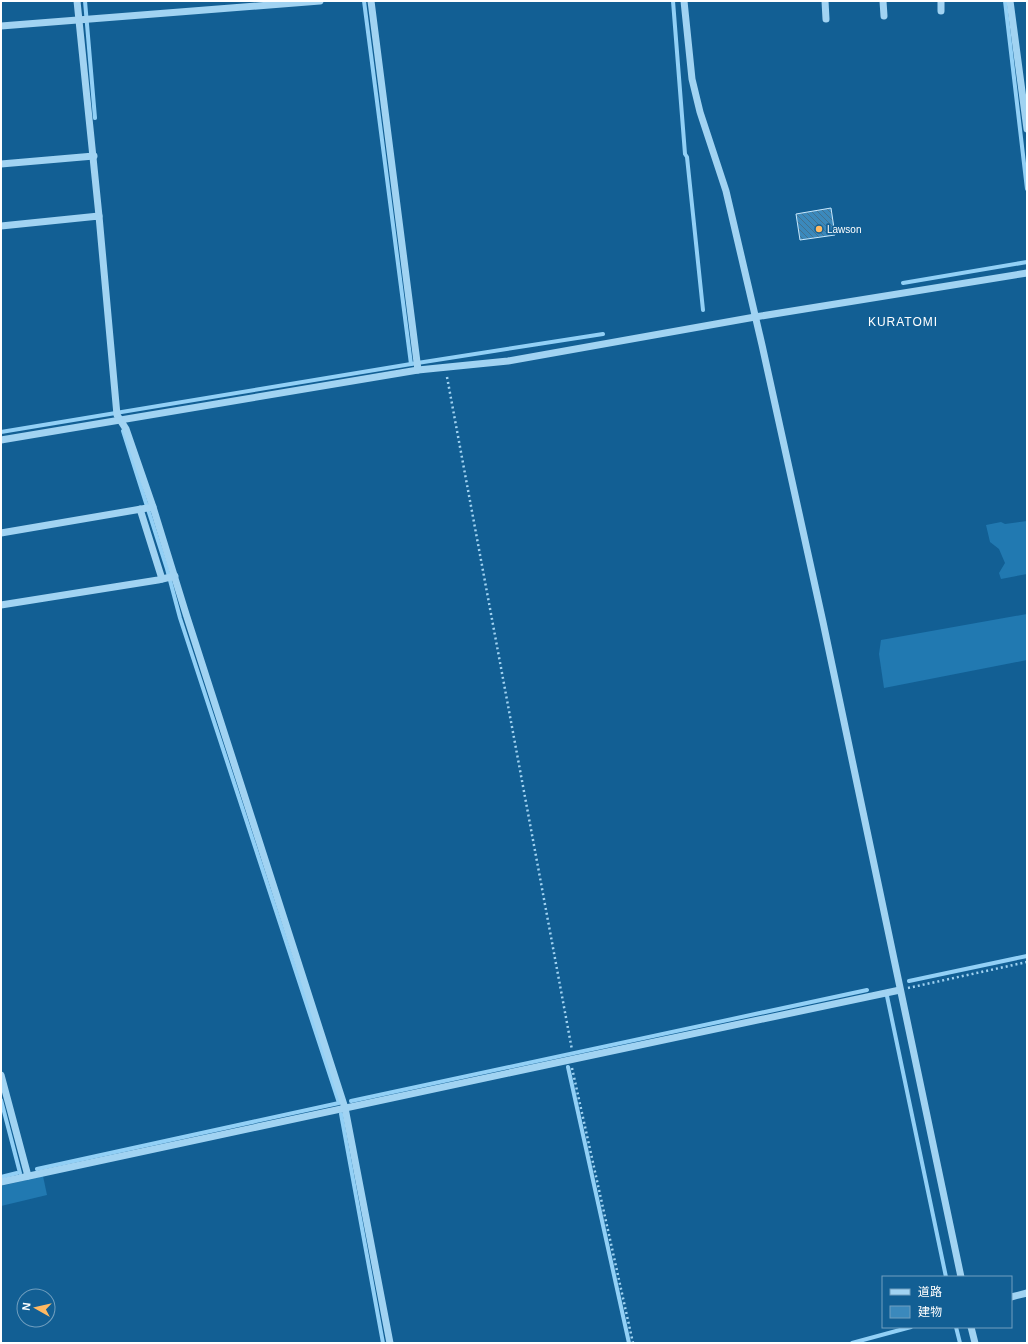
<svg xmlns="http://www.w3.org/2000/svg" width="1028" height="1344" font-family="Arial,'Noto Sans JP',sans-serif">
<defs>
<pattern id="building-back-hatch" width="6" height="6" patternUnits="userSpaceOnUse"><rect width="6" height="6" fill="#3b89bc"/><path d="M-1 5l2 2M0 0l6 6M5-1l2 2" fill="none" stroke="#42718f"/></pattern>
</defs>
<rect width="100%" height="100%" fill="#125f94"/>
<g fill="#2179b1">
<polygon points="1027,521 1027,574 1001,579 999,573 1005,563 999,549 990,542 986,525 1001,522 1005,524"/>
<polygon points="1027,614 1027,660 884,688 879,654 881,640"/>
<polygon points="43,1176 47,1195 1,1206 1,1186"/>
</g>
<g fill="none" stroke-linecap="round" stroke-linejoin="round">
<g stroke="#92d0f6" stroke-width="4">
<polyline points="85,1 95,118"/>
<polyline points="364,1 411,364"/>
<polyline points="673,1 685,154 687,157 703,310"/>
<polyline points="1005,1 1027,189"/>
<polyline points="903,283 1027,262"/>
<polyline points="1,432 411,364 603,334"/>
<polyline points="909,981 1027,956"/>
<polyline points="887,996 946,1277"/>
<polyline points="568,1067 629,1343"/>
<polyline points="1,1100 20,1173"/>
<polyline points="351,1101 867,990"/>
<polyline points="341,1114 383,1343"/>
<polyline points="37,1169 339,1103 180,618 167,569 123,431"/>
<polyline points="1,1177 17,1173"/>
<polyline points="956,1327 960,1343"/>
<polyline points="852,1343 911,1327"/>
</g>
</g>
<polygon fill="url(#building-back-hatch)" stroke="#c8e8fd" points="831,208 835,235 800,240 796,214"/>
<g fill="none" stroke-linecap="round" stroke-linejoin="round">
<g stroke="#a1d3f2" stroke-width="2.5" stroke-dasharray="2 3" stroke-linecap="butt">
<polyline points="447,377 572,1050"/>
<polyline points="908,988 1027,962"/>
<polyline points="572,1068 633,1343"/>
</g>
<g stroke="#a1d3f2" stroke-width="7">
<polyline points="77,1 99,216"/>
<polyline points="371,1 418,370 508,361 755,317 1027,273"/>
<polyline points="684,1 692,79 700,112 726,191 762,345 823,622 961,1277"/>
<polyline points="825,1 826,19"/>
<polyline points="883,1 884,16"/>
<polyline points="941,1 941,11"/>
<polyline points="1010,1 1027,129"/>
<polyline points="1,26 320,1"/>
<polyline points="1,164 94,156"/>
<polyline points="1,226 99,216 117,415 126,429 153,507 186,614 345,1108 390,1343"/>
<polyline points="1,440 418,370"/>
<polyline points="140,509 162,579"/>
<polyline points="1,533 153,507"/>
<polyline points="1,605 158,580 175,576"/>
<polyline points="1,1075 28,1176"/>
<polyline points="1,1182 574,1059 900,990"/>
<polyline points="1011,1297 1027,1293"/>
<polyline points="971,1327 975,1343"/>
</g>
</g>
<circle fill="#ffb962" stroke="#125f94" stroke-width="1.5" cx="819" cy="229" r="4"/>
<g text-anchor="middle" stroke-width="3.5" stroke-linejoin="round" paint-order="stroke">
<g font-size="10" fill="#fff" stroke="#125f94" text-anchor="start">
<text x="827" y="233">Lawson</text>
</g>
<g font-size="12" letter-spacing="1" fill="#fff" stroke="#125f94">
<text x="903" y="326">KURATOMI</text>
</g>
</g>
<rect width="1028" height="1344" fill="none" stroke="#ffffff" stroke-width="4"/>
<rect x="882" y="1276" width="130" height="52" fill="#125f94" stroke="#719fbf"/>
<rect x="890" y="1289" width="20" height="6" fill="#a1d3f2" stroke="#719fbf"/>
<text x="918" y="1296" font-size="12" fill="#ffffff">道路</text>
<rect x="890" y="1306" width="20" height="12" fill="#3b89bc" stroke="#719fbf"/>
<text x="918" y="1316" font-size="12" fill="#ffffff">建物</text>
<g transform="translate(36 1308) rotate(278)"><circle r="19" fill="#125f94" stroke="#719fbf"/>
<path d="M0-3L7 15L0 10L-7 15Z" fill="#ffb962"/>
<text y="-6" font-size="11" font-weight="bold" text-anchor="middle" fill="#ffffff">N</text>
</g>
</svg>
